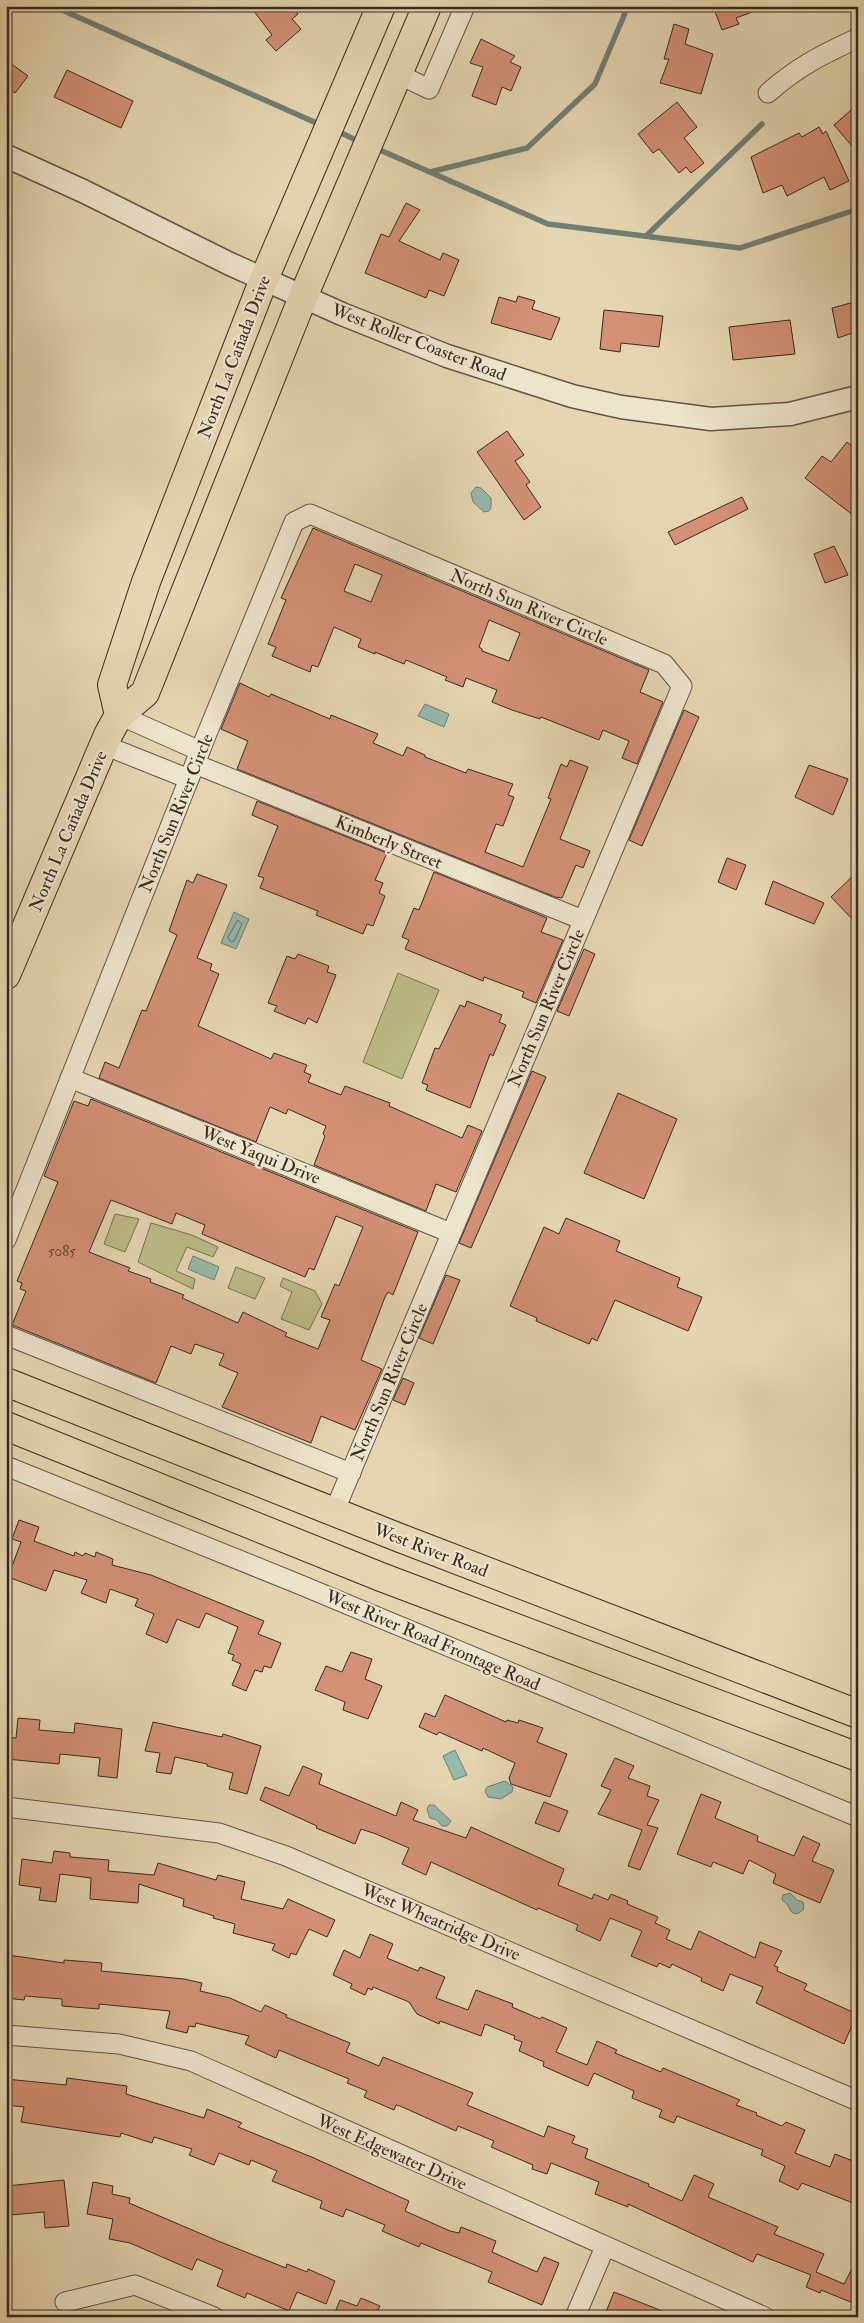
<svg xmlns="http://www.w3.org/2000/svg" width="864" height="2323" font-family="'IM FELL Double Pica',serif">
<rect width="100%" height="100%" fill="#e4d5b0"/>
<filter id="stains"><feTurbulence type="fractalNoise" baseFrequency=".004" numOctaves="4"/><feColorMatrix values="0 0 0 0 .2 0 0 0 0 .09 0 0 0 0 .02 0 0 0 .5 -.17"/></filter>
<radialGradient id="worn" r=".72"><stop offset=".6" stop-color="#630" stop-opacity="0"/><stop offset="1" stop-color="#630" stop-opacity=".3"/></radialGradient>
<g fill="#bcbb86" stroke="#7a7254">
<polygon points="398,973 439,990 402,1079 363,1062"/>
<polygon points="115,1214 139,1219 125,1252 104,1244"/>
<polygon points="151,1223 192,1235 218,1247 213,1257 187,1247 176,1271 195,1279 193,1289 138,1262"/>
<polygon points="236,1267 265,1278 255,1299 228,1288"/>
<polygon points="283,1278 315,1291 322,1304 309,1330 281,1319 292,1292 280,1286"/>
</g>
<g fill="#95b9ac" stroke="#707f74">
<polygon points="476,487 481,488 491,498 491,508 489,511 484,512 473,502 471,493"/>
<polygon points="425,704 449,714 444,727 418,716"/>
<polygon points="234,912 249,919 236,949 221,943"/>
<polygon points="193,1256 219,1267 214,1280 188,1269"/>
<polygon points="455,1750 467,1775 454,1780 443,1756"/>
<polygon points="505,1781 513,1787 512,1792 501,1799 488,1797 485,1791 487,1787"/>
<polygon points="429,1805 434,1805 451,1821 447,1826 442,1826 437,1820 430,1818 427,1810"/>
<polygon points="790,1893 797,1900 803,1902 804,1909 799,1913 794,1914 790,1910 788,1905 782,1900 783,1895"/>
</g>
<g fill="none" stroke-linecap="round" stroke-linejoin="round">
<polygon stroke="#667166" stroke-width="1" points="238,920 242,924 234,941 231,942 228,938"/>
<g stroke="#707f74" stroke-width="5.5">
<polyline points="53,6 321,125"/>
<polyline points="335,130 360,142"/>
<polyline points="373,147 548,224 740,248 858,209"/>
<polyline points="430,172 527,148 595,84 628,6"/>
<polyline points="646,236 762,124"/>
</g>
</g>
<g fill="#d39075" stroke="#382921" fill-rule="evenodd">
<polygon points="250,6 291,6 298,14 292,19 301,29 276,51 266,40 272,35"/>
<polygon points="713,6 763,6 763,8 736,18 739,24 722,30"/>
<polygon points="674,24 689,29 685,44 713,54 701,94 660,83 669,59 664,59"/>
<polygon points="481,39 515,56 510,62 521,67 511,91 502,87 496,105 472,96 483,67 470,63"/>
<polygon points="6,60 28,76 15,93 6,87"/>
<polygon points="67,70 133,101 121,128 54,97"/>
<polygon points="677,102 697,127 684,138 704,163 691,173 686,167 679,173 659,149 653,153 638,134"/>
<polygon points="858,104 858,153 834,125"/>
<polygon points="819,127 823,134 826,131 849,181 830,190 824,177 787,196 782,185 763,193 751,157 799,133 802,137"/>
<polygon points="406,203 420,210 399,241 440,260 443,253 459,260 444,296 429,290 426,298 365,273 381,234 389,237"/>
<polygon points="518,296 535,301 532,309 560,318 551,340 491,323 499,297 516,302"/>
<polygon points="858,301 858,331 838,338 832,308"/>
<polygon points="604,310 663,316 659,347 621,343 620,352 600,349"/>
<polygon points="790,320 795,354 733,360 729,327"/>
<polygon points="507,431 524,455 515,461 530,482 526,485 541,507 524,520 477,452"/>
<polygon points="847,442 858,451 858,519 805,478 822,456 831,462"/>
<polygon points="742,497 748,509 675,545 668,532"/>
<path d="M313,528l336,142 -9,22 23,10 -26,62 -15,-6 7,-17 -26,-11 -4,10 -58,-23 -1,2 -28,-9 -20,-8 5,-12 -31,-12 -3,9 -18,-7 2,-3 -41,-17 -2,4 -29,-12v2l-17,-7 3,-8 -27,-12 -16,40 -6,-2 -2,7 -38,-16 4,-9 -8,-3 18,-44 -5,-2zM355,564l27,11 -11,27 -27,-11zM489,620l31,13 -11,28 -27,-10v-2l-3,-2z"/>
<polygon points="834,546 848,575 825,583 814,554"/>
<polygon points="240,683 269,697 271,694 330,719 331,715 378,734 373,743 403,756 407,747 425,755 425,757 466,773 468,769 513,784 508,795 514,797 503,826 496,824 485,852 523,867 551,799 548,798 561,764 567,767 570,760 588,767 560,839 590,851 583,868 576,865 562,898 555,897 237,769 248,741 221,729"/>
<polygon points="684,710 699,717 642,846 629,840"/>
<polygon points="809,765 848,779 833,815 795,797"/>
<polygon points="257,801 387,853 375,880 383,883 379,893 385,896 373,926 367,924 363,934 316,915 318,911 260,888 264,878 258,876 278,826 252,815"/>
<polygon points="727,858 746,865 736,890 718,882"/>
<polygon points="858,871 858,925 831,897"/>
<polygon points="434,872 547,918 541,932 563,940 536,1003 522,997 524,992 484,977 483,981 405,949 409,940 402,937 414,908 419,910"/>
<polygon points="197,874 227,885 197,958 212,964 210,970 219,974 198,1026 271,1059 274,1053 307,1065 304,1072 311,1075 308,1082 341,1095 345,1086 390,1103 389,1106 462,1138 468,1125 482,1131 456,1192 436,1184 426,1211 314,1165 325,1136 323,1134 326,1126 288,1109 286,1114 270,1107 256,1142 99,1078 105,1062 119,1068 142,1010 146,1011 177,935 169,931 187,880 193,883"/>
<polygon points="773,881 824,903 814,924 765,904"/>
<polygon points="584,949 595,954 569,1016 557,1011"/>
<polygon points="298,954 329,966 327,972 336,975 317,1023 308,1018 305,1024 274,1011 277,1006 268,1003 287,956 295,959"/>
<polygon points="467,1001 502,1015 499,1022 506,1025 493,1056 490,1054 470,1108 426,1090 428,1085 422,1083 435,1048 439,1049 460,1005 465,1007"/>
<polygon points="532,1071 546,1077 471,1248 459,1243"/>
<polygon points="618,1093 677,1119 644,1199 584,1173"/>
<path d="M91,1099l327,133 -25,63 -5,-3 -3,5 -24,63 21,9 -27,61 -34,-14 -10,27 -89,-36 16,-34 -19,-8 5,-11 -29,-10 -4,10 -20,-8 -15,37 -144,-58 14,-34 -6,-2 2,-6 -5,-2 41,-99 -14,-6 30,-75 14,5zM111,1200l61,24 4,-11 29,12 -3,9 103,43 4,-9 5,2 22,-54 27,11 -24,59 -4,-2 -14,33 9,3 -12,29 -33,-13 2,-3 -44,-21 -5,11 -56,-25 2,-3 -34,-13 1,-3 -23,-8 2,-3 -41,-16z"/>
<polygon points="566,1218 620,1241 616,1251 680,1278 677,1287 702,1297 688,1331 615,1300 597,1341 592,1338 589,1344 536,1321 537,1318 510,1306 544,1227 559,1234"/>
<polygon points="446,1275 460,1280 433,1344 419,1338"/>
<polygon points="403,1378 414,1383 405,1405 393,1400"/>
<polygon points="19,1520 39,1527 34,1541 74,1556 75,1552 83,1556 85,1553 95,1557 96,1552 113,1559 112,1565 151,1575 264,1621 258,1634 281,1643 271,1668 264,1666 262,1672 255,1670 246,1691 232,1685 241,1664 232,1660 234,1655 228,1653 238,1627 206,1613 199,1628 177,1619 167,1643 146,1634 154,1614 135,1606 138,1599 110,1589 106,1603 81,1593 87,1580 54,1570 46,1591 8,1577 21,1542 12,1539"/>
<polygon points="351,1652 372,1659 365,1679 382,1686 368,1719 343,1710 345,1702 315,1690 326,1666 342,1672"/>
<polygon points="445,1695 506,1722 507,1720 518,1723 519,1720 543,1728 537,1742 567,1754 550,1797 511,1784 509,1778 515,1763 483,1748 482,1751 439,1732 437,1735 419,1727 425,1713 435,1717"/>
<polygon points="18,1718 40,1720 39,1730 74,1733 75,1723 122,1729 117,1778 98,1776 100,1758 60,1754 59,1764 6,1759 6,1737 16,1738"/>
<polygon points="153,1722 222,1737 223,1734 261,1746 247,1794 229,1789 233,1773 207,1766 207,1764 175,1757 171,1774 156,1772 160,1753 145,1751"/>
<polygon points="615,1758 634,1766 628,1778 650,1786 647,1796 659,1800 647,1825 658,1828 640,1870 628,1866 642,1830 598,1814 611,1790 601,1786"/>
<polygon points="303,1766 322,1774 319,1784 396,1816 401,1802 418,1810 413,1820 466,1838 471,1827 564,1869 558,1885 592,1899 594,1894 608,1900 611,1894 628,1901 627,1904 658,1917 655,1923 670,1930 666,1939 691,1950 699,1931 755,1958 760,1942 782,1951 774,1966 778,1967 777,1971 807,1984 804,1990 857,2014 844,2044 756,2003 763,1987 730,1974 723,1991 701,1981 702,1978 672,1964 670,1968 659,1963 657,1967 631,1956 642,1931 610,1918 600,1941 576,1930 578,1925 538,1908 537,1910 431,1862 426,1875 402,1864 409,1848 376,1834 361,1829 355,1844 316,1828 317,1826 260,1800 265,1787 289,1796"/>
<polygon points="701,1794 721,1802 715,1818 758,1836 757,1841 794,1856 803,1836 820,1844 812,1861 834,1870 820,1903 773,1883 776,1874 749,1860 743,1874 713,1862 711,1867 677,1854"/>
<polygon points="544,1802 568,1811 559,1832 535,1823"/>
<polygon points="54,1851 70,1853 70,1857 109,1860 108,1871 154,1875 158,1863 216,1880 218,1875 245,1882 241,1899 283,1909 288,1899 335,1920 327,1937 309,1929 296,1955 291,1953 289,1958 272,1950 275,1944 233,1933 235,1924 213,1918 214,1916 183,1906 184,1899 139,1884 138,1903 90,1899 91,1878 60,1874 56,1902 39,1900 41,1888 19,1885 22,1859 52,1863"/>
<polygon points="370,1934 393,1944 387,1958 418,1971 420,1967 445,1977 436,1998 468,2010 476,1990 513,2004 512,2007 540,2019 542,2017 567,2028 556,2052 587,2065 597,2041 617,2050 615,2053 661,2072 663,2068 740,2100 736,2105 757,2113 756,2115 782,2126 786,2122 805,2130 795,2153 830,2167 835,2154 858,2163 858,2205 802,2183 798,2190 779,2181 785,2166 761,2155 763,2150 677,2116 674,2123 659,2117 662,2110 632,2098 634,2091 594,2073 588,2086 543,2066 544,2062 519,2051 522,2042 514,2039 515,2036 485,2024 481,2036 440,2021 439,2024 417,2014 409,2002 373,1987 372,1990 368,1988 365,1995 350,1988 352,1984 333,1975 344,1950 360,1958"/>
<polygon points="8,1955 64,1963 64,1960 102,1963 101,1971 184,1979 202,1983 200,1991 230,1998 261,2012 265,2005 287,2015 286,2017 350,2043 346,2052 379,2066 383,2057 473,2093 467,2105 544,2137 548,2126 575,2136 572,2143 588,2149 585,2158 649,2184 648,2186 682,2201 694,2175 714,2184 708,2197 778,2227 774,2234 824,2254 816,2272 844,2284 858,2257 858,2305 821,2290 820,2293 806,2287 811,2275 757,2254 753,2262 628,2204 628,2207 595,2194 599,2182 551,2163 547,2174 532,2169 533,2165 491,2147 494,2141 458,2126 456,2131 400,2106 396,2105 394,2110 364,2097 367,2091 347,2083 349,2079 279,2050 276,2058 245,2044 249,2036 196,2023 195,2027 189,2026 187,2033 166,2028 170,2011 99,2004 99,2009 62,2006 62,1999 25,1996 24,2000 6,1998"/>
<polygon points="67,2078 127,2086 126,2094 204,2118 207,2109 242,2123 238,2127 314,2158 409,2201 405,2211 450,2231 459,2233 461,2227 496,2241 492,2252 537,2272 544,2257 559,2263 542,2305 488,2282 492,2272 421,2243 419,2247 382,2231 385,2225 346,2209 343,2217 320,2208 322,2201 272,2181 277,2171 251,2160 249,2165 219,2153 214,2165 189,2155 192,2149 154,2137 152,2143 121,2133 120,2137 21,2122 24,2107 6,2105 6,2079 66,2085"/>
<polygon points="64,2180 69,2226 45,2228 44,2212 10,2215 7,2186"/>
<polygon points="93,2182 113,2186 112,2194 130,2198 129,2203 218,2241 286,2268 287,2264 307,2272 308,2269 335,2281 326,2304 297,2292 289,2311 247,2293 245,2298 217,2286 223,2270 197,2259 192,2270 130,2243 109,2239 113,2219 87,2214"/>
<polygon points="614,2292 675,2316 675,2317 604,2317"/>
<polygon points="361,2298 380,2306 376,2314 381,2317 333,2317 340,2300 357,2306"/>
</g>
<g fill="none" stroke-linecap="round" stroke-linejoin="round">
<defs>
<g id="minor">
<polyline points="398,74 429,89 465,6"/>
<path d="M768,93c29,-26 55,-39 90,-55"/>
<polyline points="119,715 200,751"/>
<polyline points="104,745 189,779"/>
<polyline points="195,764 583,920"/>
<polyline points="70,1078 451,1233"/>
<polyline points="6,1240 208,731 294,522 310,514 664,664 682,686 334,1512"/>
<polyline points="6,1335 351,1473"/>
<polyline points="6,1466 296,1583 858,1817"/>
<polyline points="6,1807 219,1833 286,1856 858,2101"/>
<polyline points="6,2035 119,2044 191,2061 765,2317"/>
<polyline points="65,2302 135,2285 214,2317"/>
<polyline points="575,2317 605,2247"/>
</g>
<polyline id="tertiary" points="6,156 83,191 230,264 342,314 447,356 572,396 621,407 711,419 790,414 858,397"/>
<g id="primary">
<polyline points="119,715 112,685 146,582 264,279 381,6"/>
<polyline points="6,975 108,735 119,715 145,693 303,297 427,6"/>
<polyline points="6,1382 400,1538 858,1714"/>
<polyline points="6,1426 381,1577 858,1757"/>
</g>
</defs>
<use href="#minor" stroke="#635445" stroke-width="21"/>
<use href="#tertiary" stroke="#635445" stroke-width="25"/>
<use href="#primary" stroke="#382921" stroke-width="30"/>
<use href="#minor" stroke="#ede4cc" stroke-width="19"/>
<use href="#tertiary" stroke="#ede4cc" stroke-width="22"/>
<use href="#primary" stroke="#e4d5b0" stroke-width="28"/>
</g>
<g text-anchor="middle" stroke-width="4.5" stroke-linejoin="round" paint-order="stroke">
<g font-size="15" fill="#5f4336">
<text x="62" y="1256">5085</text>
</g>
<g font-size="18" fill="#382921" stroke="#ede4cc">
<text transform="translate(419 342) rotate(21)" y="6">West Roller Coaster Road</text>
<text transform="translate(234 357) rotate(-69)" y="6">North La Cañada Drive</text>
<text transform="translate(529 607) rotate(23)" y="6">North Sun River Circle</text>
<text transform="translate(176 813) rotate(-68)" y="6">North Sun River Circle</text>
<text transform="translate(68 831) rotate(-67)" y="6">North La Cañada Drive</text>
<text transform="translate(389 842) rotate(22)" y="6">Kimberly Street</text>
<text transform="translate(546 1008) rotate(-67)" y="6">North Sun River Circle</text>
<text transform="translate(261 1155) rotate(22)" y="6">West Yaqui Drive</text>
<text transform="translate(389 1382) rotate(-67)" y="6">North Sun River Circle</text>
<text transform="translate(431 1550) rotate(21)" y="6">West River Road</text>
<text transform="translate(433 1640) rotate(23)" y="6">West River Road Frontage Road</text>
<text transform="translate(441 1922) rotate(23)" y="6">West Wheatridge Drive</text>
<text transform="translate(392 2152) rotate(24)" y="6">West Edgewater Drive</text>
</g>
</g>
<rect width="864" height="2323" fill="none" stroke="#e4d5b0" stroke-width="25"/>
<rect x="8" y="8" width="849" height="2308" fill="none" stroke="#382921" stroke-width="2.5"/>
<rect x="12" y="12" width="839" height="2298" fill="none" stroke="#382921"/>
<rect width="100%" height="100%" filter="url(#stains)"/>
<rect width="100%" height="100%" fill="url(#worn)"/>
</svg>
